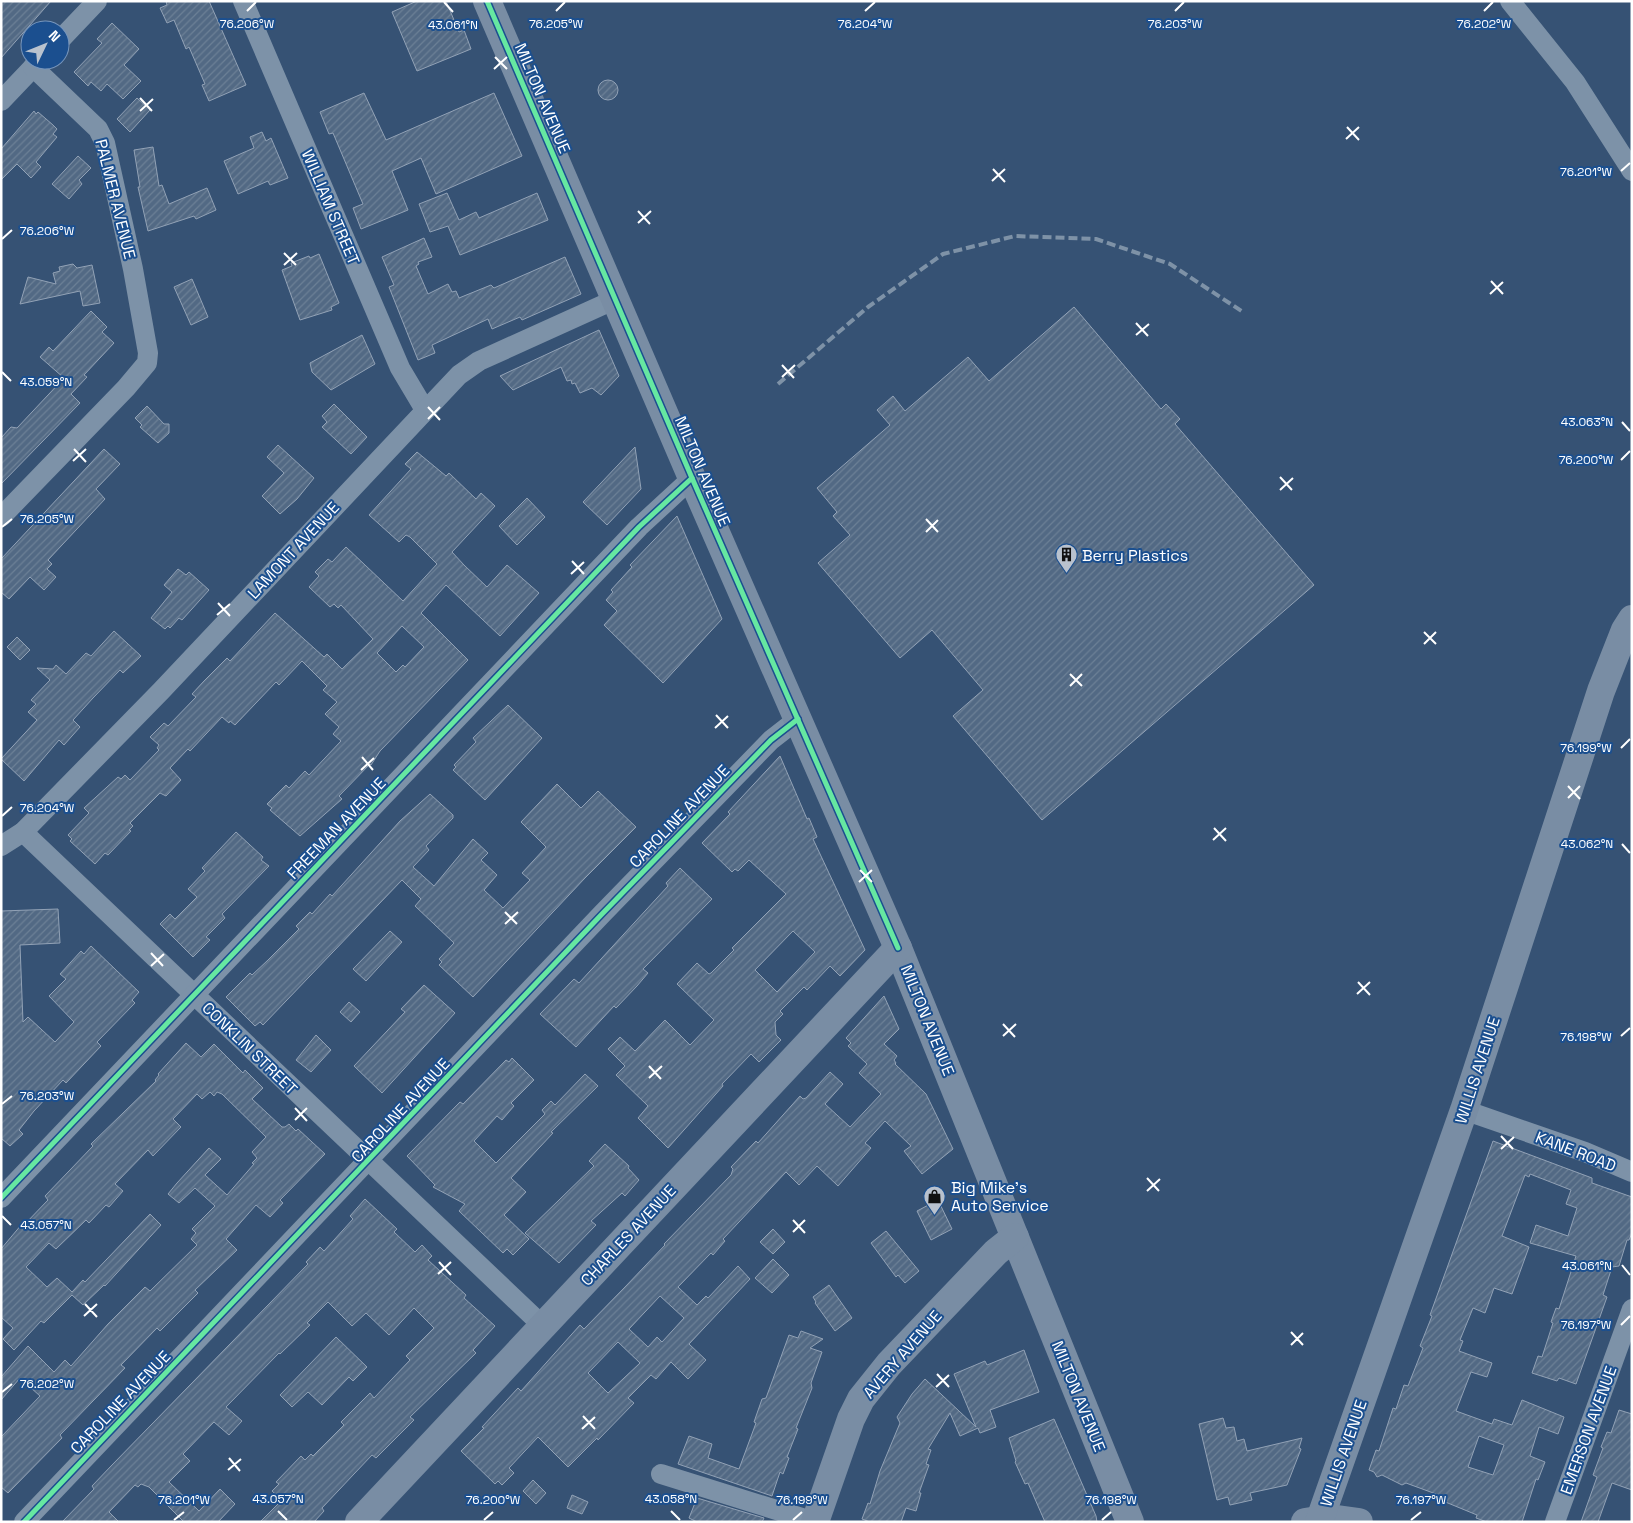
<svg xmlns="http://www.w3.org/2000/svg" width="1633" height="1523" font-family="'Space Grotesk',sans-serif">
<defs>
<pattern id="building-hatch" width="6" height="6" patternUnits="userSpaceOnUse" patternTransform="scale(1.25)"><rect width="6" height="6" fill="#526984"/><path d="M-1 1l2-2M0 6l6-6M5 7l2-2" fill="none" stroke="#6c8096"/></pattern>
</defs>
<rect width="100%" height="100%" fill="#365274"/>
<g fill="url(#building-hatch)" stroke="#92a2b6" fill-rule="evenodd">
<polygon points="1,1 51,1 1,58"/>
<polygon points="166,1 209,1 246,85 209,101 202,85 205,84 189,47 186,49 174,20 167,23 160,8 167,5"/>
<polygon points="417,1 446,1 459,32 464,30 471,49 417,71 392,12"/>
<polygon points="112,23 139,49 124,65 141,81 123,99 107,84 101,91 91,82 88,86 74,72 102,43 97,39"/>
<circle cx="608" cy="90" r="10"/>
<polygon points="364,93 386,140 494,93 522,156 436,194 421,158 392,171 408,210 361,229 353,208 363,204 333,133 329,134 320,112"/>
<polygon points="137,98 150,110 130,132 117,119"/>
<polygon points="34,111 36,114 38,112 53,125 57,129 53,134 57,137 36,162 41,167 31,178 17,164 1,180 1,149"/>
<polygon points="262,132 266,141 271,138 288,178 270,185 268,181 238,194 224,161 254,148 250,137"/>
<polygon points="153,147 159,186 162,185 169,204 207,188 216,210 196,219 194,216 148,231 138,187 140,187 134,150"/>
<polygon points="78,156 91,168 79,180 82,184 69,199 52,184"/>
<polygon points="447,193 459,220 476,212 479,218 537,193 548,220 460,255 448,226 430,232 419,204"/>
<polygon points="424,238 432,257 418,262 419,264 416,266 428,294 448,284 452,292 456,291 459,298 491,285 494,288 565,257 581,294 522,320 520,317 492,329 488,319 432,345 435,353 418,360 389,287 394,285 382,257"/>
<polygon points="319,254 339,303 331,307 332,310 300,320 282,270 292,266 291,263 309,256 310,258"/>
<polygon points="73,264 77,268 92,265 100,303 83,306 80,291 20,304 28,277 56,284 53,273 60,271 59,267"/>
<polygon points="192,279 208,317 191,325 174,287"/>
<polygon points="1074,307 1161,409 1166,404 1180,419 1175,424 1314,585 1042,820 953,716 983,690 932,630 900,658 818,563 850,535 833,516 837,512 817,488 890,425 877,410 893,396 905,411 968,357 989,381"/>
<polygon points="91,311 107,327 102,332 114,343 84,375 87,377 71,394 80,403 1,484 1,438 11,427 17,428 64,378 40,357 49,347 53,351"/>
<polygon points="599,330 619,376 601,395 592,388 580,393 575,383 572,384 571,380 567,381 561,367 513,390 500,376"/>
<polygon points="362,335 375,364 331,390 312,372 310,363"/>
<polygon points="334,404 367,437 351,454 322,427 327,422 322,416"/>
<polygon points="147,406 164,424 169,424 169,433 158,443 140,427 142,425 135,418"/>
<polygon points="278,445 314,478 297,499 280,514 262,496 284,473 267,457"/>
<polygon points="635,447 641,489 607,525 583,502"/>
<polygon points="104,449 120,464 96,489 105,499 48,560 52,564 47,569 56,577 44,590 30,577 9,599 1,592 1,559"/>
<path d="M417,452l29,24 3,-3 27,26 5,-6 14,13 -43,46 12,13 23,22 20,-22 32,28 -39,43 -54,-51 -25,28 47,47 -88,91 -9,14 -1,-1 -31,32 3,3 -42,37 -30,-26 2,-2 -5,-4 19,-19 3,3 16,-17 4,4 32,-34 -8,-7 6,-7 -14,-13 12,-12 -14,-12 4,-4 -25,-25 -23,24 -3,-3 -41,43 -5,-4 -1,2 -7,-6 -32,34 -2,-2 -18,19 11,12 -15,16 -6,-3 -30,30 3,3 -4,4 2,1 -23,24 -3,-2 -10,11 -25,-23 2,-2 -4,-4 21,-22 -5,-5 34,-31 3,2 4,-4 5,5 29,-30 -2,-2 2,-3 -9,-8 14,-14 4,3 28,-29 -4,-3 12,-13 23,-23 3,3 45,-48 49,44 3,-3 15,15 31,-30 -32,-34 -3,3 -4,-4 -4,3 -21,-20 10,-11 -4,-4 13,-13 4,3 14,-15 57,54 34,-37 -27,-27 -4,-2 -7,7 -30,-27 42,-46 -6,-5zM402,626l22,21 -19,20 -2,-2 -7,7 -19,-19z"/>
<polygon points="527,498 545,517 517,545 499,526"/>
<polygon points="677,516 722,619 663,683 604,625 617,611 606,600 613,592 611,590 632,567 630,565"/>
<polygon points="178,569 186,575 189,572 209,590 182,620 179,618 170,628 168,626 165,629 151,618 172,592 164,585"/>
<polygon points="114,631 141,656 123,673 120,670 93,698 73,720 80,727 64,745 59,740 24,781 1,759 37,720 28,712 36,704 31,700 50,680 37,668 53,669 56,665 66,674 86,653 91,656"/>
<polygon points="17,637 30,650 20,660 7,647"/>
<polygon points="508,705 542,738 485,800 453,770 456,767 454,765 476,742 473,738"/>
<path d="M780,756l27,63 2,-1 8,19 -4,2 52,111 -25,26 -10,-10 -23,24 -3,-3 -24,24 3,3 -8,8 1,13 5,5 -22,22 -8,-8 -29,30 1,2 -55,62 -30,-30 10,-12 -32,-31 9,-9 -17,-17 12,-12 15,14 30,-31 25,25 24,-25 -37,-36 20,-21 12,11 2,-1 23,-23 -2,-2 54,-54 -37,-34 -11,11 -3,-2 -3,3 -30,-29 28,-29 -2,-2zM793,931l22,21 -38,40 -22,-22z"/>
<polygon points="557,784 581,808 598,791 636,827 585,878 473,997 439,965 442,962 439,959 454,943 415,906 421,899 402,880 263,1025 260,1022 255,1026 226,997 250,973 252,975 268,960 299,929 296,926 310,912 312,914 330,894 332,896 400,821 430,794 453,815 453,818 426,846 429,850 413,867 434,886 473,839 488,853 481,860 497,875 484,890 503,908 530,880 522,873 546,847 521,822"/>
<polygon points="236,832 263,857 261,860 269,866 222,914 225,918 206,937 210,940 193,957 160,924 170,914 175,919 197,897 188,889 205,871 202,868"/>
<polygon points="680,868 712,899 643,969 648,973 637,986 616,1008 614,1006 576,1047 540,1014 574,979 579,983 668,886 666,883"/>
<polygon points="58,909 60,943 20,945 23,1022 28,1017 55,1042 74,1022 49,996 66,979 60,974 81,951 84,954 91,946 139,992 132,1000 135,1003 97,1042 101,1046 66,1083 63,1080 34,1111 19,1130 23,1134 10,1146 1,1138 1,911"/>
<polygon points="390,931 402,942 366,981 353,969"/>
<polygon points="424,985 455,1013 382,1093 354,1066 405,1012 401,1009"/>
<path d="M884,996l15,33 -15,15 13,12 -3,4 2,3 -1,1 31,30 27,55 -31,25 -18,-23 7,-5 -26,-25 -20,22 6,5 -33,38 -21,-20 -18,19 -13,-13 -63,67 2,2 -12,14 -2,-2 -33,34 19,18 9,-9 2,2 30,-32 12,13 -61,65 17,16 -18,19 -17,-17 -15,17 -5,-4 -23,23 6,5 -36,37 -1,-2 -29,29 -30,-30 -29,31 5,5 -12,12 -4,-4 -3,3 -34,-33 23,-23 -2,-1 36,-39 3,3 59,-66 4,4 41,-42 40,-42 -1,-1 67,-69 2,-6 -2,-2 25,-26 2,2 42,-47 3,3 3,-1 24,-26 13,12 -18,20 25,23 31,-33 -22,-21 8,-9 -19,-18 3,-3 -5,-5zM660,1296l24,22 -22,24 -5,-5 -9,10 -19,-18zM618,1342l22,21 -32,30 -20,-20z"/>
<polygon points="349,1002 360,1012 351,1022 340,1012"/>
<polygon points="316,1035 331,1050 311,1072 296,1060"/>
<polygon points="186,1043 201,1057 214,1044 243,1073 245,1070 263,1088 252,1099 282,1127 285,1127 289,1124 296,1131 298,1129 325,1154 280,1200 283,1203 270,1217 256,1205 226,1239 237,1250 195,1290 198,1293 160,1331 157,1328 121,1365 125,1368 60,1435 62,1438 8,1493 1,1487 1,1437 40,1396 20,1378 1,1400 1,1377 28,1346 54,1372 65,1360 71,1366 108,1324 145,1287 150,1291 197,1245 191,1239 196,1233 192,1229 215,1206 195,1188 179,1203 168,1194 177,1183 209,1148 221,1159 205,1175 227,1195 254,1164 252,1163 257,1158 252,1152 266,1137 222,1094 217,1092 214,1096 210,1092 202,1099 197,1094 173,1119 181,1127 153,1156 148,1150 115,1184 123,1191 109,1207 106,1205 89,1223 86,1220 56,1249 49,1243 26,1267 47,1287 57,1278 72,1292 83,1280 85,1282 150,1214 161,1225 105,1286 104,1285 83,1305 72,1295 44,1323 41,1321 14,1350 3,1339 13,1328 1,1317 1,1249 22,1224 24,1225 48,1200 45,1196 93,1146 91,1144 156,1081 155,1080 159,1075 158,1074"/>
<polygon points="512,1058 534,1080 511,1103 514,1106 502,1120 497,1116 474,1141 496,1163 545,1114 542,1110 551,1101 555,1105 585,1074 598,1086 551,1132 553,1133 511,1178 526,1192 504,1215 529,1239 513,1255 507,1249 503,1253 459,1211 465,1204 433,1187 435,1185 407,1156 460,1102 463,1104 506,1060 509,1062"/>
<path d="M1493,1141l99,37v5l40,14v36l-3,7h-2l-8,26 -7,1 -9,28 4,2 -31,87 -17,-6 -2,3 -25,-8 6,-17 4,1 11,-34 -2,-1 5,-14 3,1 17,-53 -46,-13 6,-18 32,11 9,-28 -11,-4 5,-14 -41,-16 -1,3 -4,-2 -23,61 27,11 -17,47 -18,-6 -9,25 -12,-5 -13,32 3,1 -4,10 33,12 -5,14 -16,-5 -15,39 36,13 2,-5 18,6 10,-25 42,17 -6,17 -19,-7 -9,29 15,6 -7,18 -2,-1 -14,43h-35l-11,-4 1,-3 -34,-14 1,-2 -9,-3 1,-2 -30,-11 -4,2 -20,-10 -5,2 -3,-5 -5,-2 7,-20 3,1 14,-43 3,1 8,-24 4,1 15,-38 -3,-2 12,-30 -2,-1zM1479,1436l25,9 -11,30 -25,-8z"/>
<polygon points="605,1144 629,1166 628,1168 639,1180 625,1196 622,1193 591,1221 596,1225 559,1263 525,1233 594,1166 589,1161"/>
<polygon points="365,1199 397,1229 394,1232 415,1252 422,1245 432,1256 428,1260 466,1295 464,1298 495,1326 473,1350 476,1353 410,1417 414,1420 376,1458 372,1455 354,1474 322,1508 324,1511 314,1522 260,1522 282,1500 272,1491 279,1484 276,1482 301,1456 305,1460 311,1454 313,1456 344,1425 341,1422 370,1393 374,1398 410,1360 406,1356 434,1328 414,1308 389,1335 366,1313 352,1326 328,1302 307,1323 310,1325 280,1354 279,1353 226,1407 242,1421 229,1435 214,1422 183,1454 190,1461 169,1482 199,1511 220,1489 235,1504 218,1522 184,1522 149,1487 141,1484 138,1487 135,1485 109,1512 119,1522 62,1522 94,1489 92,1486 112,1465 308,1264 306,1262 320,1247 324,1251 353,1219 350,1216"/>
<polygon points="938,1200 952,1229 931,1240 917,1211"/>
<polygon points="773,1229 785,1242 773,1254 760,1242"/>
<polygon points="886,1231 919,1271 905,1283 898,1275 896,1277 871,1243"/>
<polygon points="773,1259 789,1275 772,1293 755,1278"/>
<polygon points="829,1285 852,1318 835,1331 815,1303 816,1302 813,1297"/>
<polygon points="801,1331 823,1339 810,1348 822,1352 811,1383 812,1388 796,1428 798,1429 787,1457 789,1458 783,1474 780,1472 772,1496 678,1464 689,1436 712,1444 708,1458 739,1469 756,1423 754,1422 762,1399 766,1398 789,1335 798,1338"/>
<polygon points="336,1337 367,1367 353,1381 349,1377 322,1405 308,1392 292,1407 280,1395"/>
<polygon points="1024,1350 1039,1392 990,1410 996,1427 980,1433 978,1428 960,1436 950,1413 928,1449 931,1450 926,1464 929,1465 919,1493 921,1493 916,1511 906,1508 901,1522 870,1522 862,1519 868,1503 870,1504 880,1471 900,1423 897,1417 912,1394 925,1379 976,1427 954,1374 985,1361 987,1365"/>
<polygon points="1619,1410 1632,1414 1632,1490 1612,1483 1598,1522 1581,1522 1597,1477 1593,1475 1603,1448 1601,1447 1607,1432 1611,1433"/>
<polygon points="1223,1418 1226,1428 1234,1427 1237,1441 1244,1439 1247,1451 1302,1438 1299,1448 1301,1449 1287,1485 1250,1493 1252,1500 1230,1505 1228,1497 1217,1500 1199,1424"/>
<polygon points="1054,1419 1096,1516 1097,1522 1045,1522 1028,1483 1025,1484 1015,1462 1016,1461 1009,1438"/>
<polygon points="533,1480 546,1493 536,1504 523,1491"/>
<polygon points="572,1495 588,1502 582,1514 567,1508"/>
<polygon points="697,1498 764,1518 762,1522 697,1522 689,1518"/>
</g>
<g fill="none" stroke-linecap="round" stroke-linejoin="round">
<g stroke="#7d92a8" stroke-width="20">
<polyline points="243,1 400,368 425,410"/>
<polyline points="1510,1 1575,82 1632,171"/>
<polyline points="60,40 97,1"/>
<polyline points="1,101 40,60"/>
<polyline points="1,517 126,388 147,363 148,353 133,269 105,143 98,129 33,67"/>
<polyline points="23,832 542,1325"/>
<polyline points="1,846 23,832 161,691 459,375 479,361 616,299"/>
<polyline points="1464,1110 1585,1152 1632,1172"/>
<polyline points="1,1198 639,527 692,478"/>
<polyline points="661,1474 815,1522"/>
<polyline points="24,1522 602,914 771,740 798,719"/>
<polyline points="1555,1522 1632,1309"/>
</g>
<g stroke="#798da4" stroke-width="28">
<polyline points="487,1 692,478 898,948 1130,1522"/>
<polyline points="359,1522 898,948"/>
<polyline points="815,1522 851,1419 861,1399 889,1364 996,1252 1015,1237"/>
<polyline points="1305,1522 1330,1518 1359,1522"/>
<polyline points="1319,1522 1464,1110 1601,691 1625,630 1632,619"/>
</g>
<polyline stroke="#7e92a7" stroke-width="4" stroke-dasharray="9 4" stroke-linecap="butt" points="778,384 868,307 943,254 1015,236 1096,239 1170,264 1243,312"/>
<defs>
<g id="cycleway">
<polyline points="487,1 692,478 898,948"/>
<polyline points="1,1198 639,527 692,478"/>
<polyline points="24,1522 602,914 771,740 798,719"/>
</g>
</defs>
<use href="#cycleway" stroke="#1b4f8f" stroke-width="8"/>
<use href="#cycleway" stroke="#66e7a1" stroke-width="5"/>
</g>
<path fill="none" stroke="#fff" stroke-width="2" d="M444,2l9,10M247,11l9,-9M556,11l9,-9M865,11l10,-9M1175,11l9,-9M1484,11l9,-9M495,57l12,12M494,69l13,-12M140,98l12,13M140,111l13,-12M1347,127l12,13M1346,139l13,-12M993,169l12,13M1621,171l9,-8M992,181l13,-12M638,211l12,13M638,223l13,-12M2,239l10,-9M284,253l12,12M284,265l13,-12M1491,281l12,13M1490,294l13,-12M1136,323l12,13M1136,335l13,-11M782,365l12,13M2,372l9,9M782,377l13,-12M428,407l12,13M428,419l12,-12M1622,422l8,9M74,449l12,13M1621,460l9,-9M73,461l13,-12M1280,477l12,13M1280,490l13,-12M926,519l12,13M2,527l10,-8M926,532l12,-12M572,561l12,13M571,574l13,-12M218,603l12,13M217,615l13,-11M1424,632l12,12M1424,644l12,-12M1070,674l12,12M1070,686l12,-12M716,715l12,13M715,728l13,-12M1621,748l9,-9M362,757l11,13M361,770l13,-12M1568,786l12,13M1568,798l12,-12M2,816l10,-9M1214,828l12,13M1213,840l13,-12M1622,844l8,9M860,870l12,12M859,882l13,-12M505,912l12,12M505,924l13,-12M151,953l12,13M151,966l13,-12M1358,982l12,13M1357,994l13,-12M1003,1024l12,13M1003,1036l13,-12M1621,1036l9,-8M649,1066l12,13M649,1078l13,-12M2,1104l10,-8M295,1108l12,13M295,1120l12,-12M1501,1136l12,13M1501,1149l13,-12M1147,1178l12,13M1147,1191l13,-12M2,1216l9,9M793,1220l12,13M793,1232l12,-12M439,1262l12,13M1622,1265l8,10M438,1274l13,-12M85,1304l12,13M84,1316l13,-12M1621,1325l9,-9M1291,1332l12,13M1291,1345l12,-12M937,1374l12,13M936,1387l13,-12M2,1392l10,-8M583,1416l12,13M582,1429l13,-12M229,1458l11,13M228,1470l13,-11M278,1511l9,9M671,1511l9,9M174,1520l10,-8M484,1520l9,-8M793,1520l9,-8M1102,1520l9,-8M1411,1520l10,-8"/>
<defs>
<symbol id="building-pin" viewBox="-11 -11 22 30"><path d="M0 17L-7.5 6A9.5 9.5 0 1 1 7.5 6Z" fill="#b9c2ce" stroke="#1b4f8f"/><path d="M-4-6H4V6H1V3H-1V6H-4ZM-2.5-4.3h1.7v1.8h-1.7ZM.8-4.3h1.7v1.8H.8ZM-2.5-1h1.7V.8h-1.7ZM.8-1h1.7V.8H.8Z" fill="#111"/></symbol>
<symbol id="shop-pin" viewBox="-11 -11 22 30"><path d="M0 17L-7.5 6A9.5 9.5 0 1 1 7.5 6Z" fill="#b9c2ce" stroke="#1b4f8f"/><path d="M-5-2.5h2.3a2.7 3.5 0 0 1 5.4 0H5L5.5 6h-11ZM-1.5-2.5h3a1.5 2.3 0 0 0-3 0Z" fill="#111"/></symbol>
</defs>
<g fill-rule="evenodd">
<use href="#building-pin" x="1054" y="542" width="25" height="34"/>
<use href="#shop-pin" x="922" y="1184" width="25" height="34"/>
</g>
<g text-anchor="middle" stroke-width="4" stroke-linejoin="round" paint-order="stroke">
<g font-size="16" fill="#fff" stroke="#1b4f8f">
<text transform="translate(543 98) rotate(67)" y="6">MILTON AVENUE</text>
<text transform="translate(116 199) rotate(76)" y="6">PALMER AVENUE</text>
<text transform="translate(331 207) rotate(67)" y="6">WILLIAM STREET</text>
<text transform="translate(703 471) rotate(67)" y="6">MILTON AVENUE</text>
<text transform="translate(293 550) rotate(-47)" y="6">LAMONT AVENUE</text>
<text transform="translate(679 816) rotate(-46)" y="6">CAROLINE AVENUE</text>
<text transform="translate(336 828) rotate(-46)" y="6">FREEMAN AVENUE</text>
<text transform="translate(928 1020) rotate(68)" y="6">MILTON AVENUE</text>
<text transform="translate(250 1048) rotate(44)" y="6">CONKLIN STREET</text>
<text transform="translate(1477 1070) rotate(-72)" y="6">WILLIS AVENUE</text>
<text transform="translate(400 1110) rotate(-47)" y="6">CAROLINE AVENUE</text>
<text transform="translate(1576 1151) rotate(21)" y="6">KANE ROAD</text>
<text transform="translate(628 1235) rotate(-47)" y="6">CHARLES AVENUE</text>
<text transform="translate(902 1354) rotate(-49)" y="6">AVERY AVENUE</text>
<text transform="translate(1079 1396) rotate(68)" y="6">MILTON AVENUE</text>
<text transform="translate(120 1402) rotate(-46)" y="6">CAROLINE AVENUE</text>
<text transform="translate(1588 1430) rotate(-70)" y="6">EMERSON AVENUE</text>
<text transform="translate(1343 1453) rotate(-71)" y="6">WILLIS AVENUE</text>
</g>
<g font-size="16" fill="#fff" stroke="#1b4f8f" text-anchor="start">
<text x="1082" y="561">Berry Plastics</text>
<text x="951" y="1193">Big Mike's<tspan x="951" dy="18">Auto Service</tspan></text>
</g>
</g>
<g font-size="12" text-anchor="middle" fill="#fff" stroke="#1b4f8f" stroke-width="4" stroke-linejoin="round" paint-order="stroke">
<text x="1484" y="28">76.202°W</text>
<text x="247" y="28">76.206°W</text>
<text x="556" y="28">76.205°W</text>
<text x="865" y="28">76.204°W</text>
<text x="1175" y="28">76.203°W</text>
<text x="453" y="29">43.061°N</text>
<text x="1586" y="176">76.201°W</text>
<text x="47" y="235">76.206°W</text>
<text x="46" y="386">43.059°N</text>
<text x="1587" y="426">43.063°N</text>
<text x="1586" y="464">76.200°W</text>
<text x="47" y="523">76.205°W</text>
<text x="1586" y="752">76.199°W</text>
<text x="47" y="812">76.204°W</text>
<text x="1587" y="848">43.062°N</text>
<text x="1586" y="1041">76.198°W</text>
<text x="47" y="1100">76.203°W</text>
<text x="46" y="1229">43.057°N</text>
<text x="1587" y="1270">43.061°N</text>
<text x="1586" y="1329">76.197°W</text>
<text x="47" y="1388">76.202°W</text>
<text x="278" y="1503">43.057°N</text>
<text x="671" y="1503">43.058°N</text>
<text x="184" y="1504">76.201°W</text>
<text x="493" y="1504">76.200°W</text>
<text x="802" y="1504">76.199°W</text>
<text x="1111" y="1504">76.198°W</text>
<text x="1421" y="1504">76.197°W</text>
</g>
<rect width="1633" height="1523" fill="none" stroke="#ffffff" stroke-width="5"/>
<g transform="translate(45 45) rotate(47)"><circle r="24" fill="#1b4f8f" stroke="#7695bc"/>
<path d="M0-4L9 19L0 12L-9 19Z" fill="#b9c2ce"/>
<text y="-8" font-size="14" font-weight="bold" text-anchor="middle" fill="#ffffff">N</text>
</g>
</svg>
